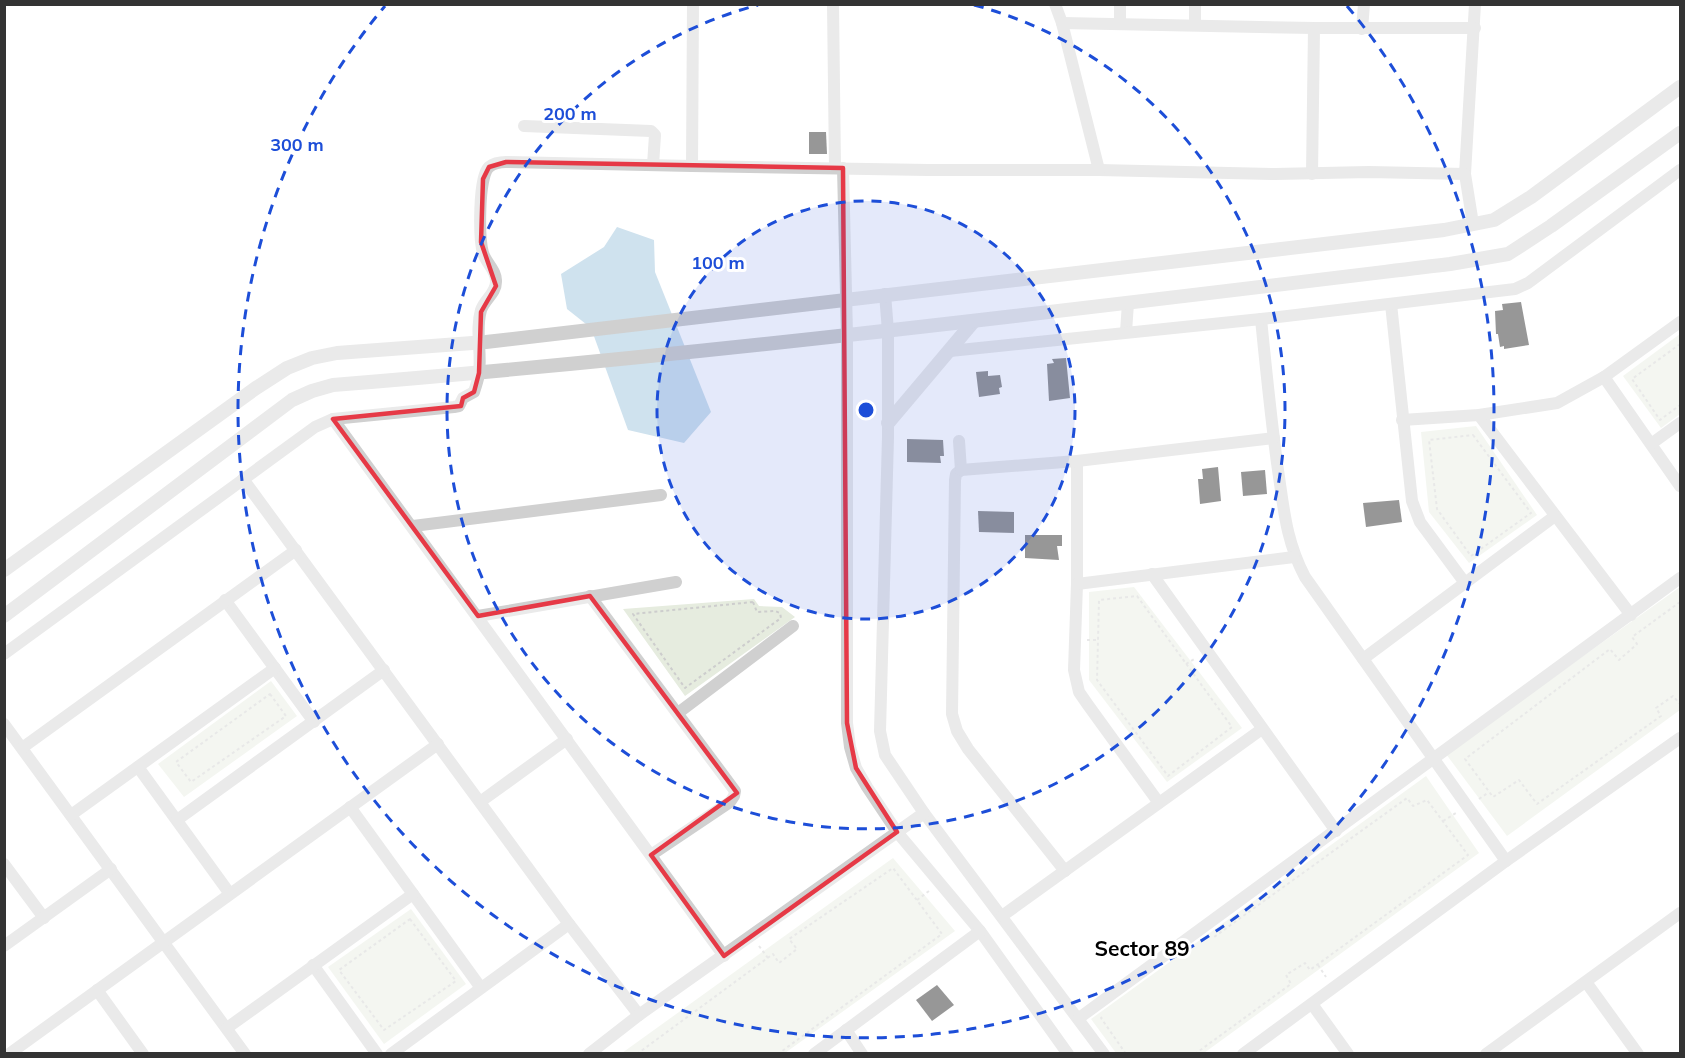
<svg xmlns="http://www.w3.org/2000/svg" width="1685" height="1058" font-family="Mulish,sans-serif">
<rect width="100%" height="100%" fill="#fff"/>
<g fill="#e6ecdf">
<polygon points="1680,334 1680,414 1661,428 1623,376"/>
<polygon points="1476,426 1537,515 1469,563 1429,512 1421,432"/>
<polygon points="1134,587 1242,728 1167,782 1089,680 1089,592"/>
<polygon points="1680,587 1680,710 1507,836 1446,754"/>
<polygon points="754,599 759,606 782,607 795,617 685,696 623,609"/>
<polygon points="271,681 297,716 184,797 158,764"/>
<polygon points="1426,776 1479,853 1204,1053 1116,1053 1091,1019"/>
<polygon points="893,858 955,931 785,1053 622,1053"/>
<polygon points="411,909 466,984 384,1044 328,967"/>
</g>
<polygon fill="#cfe2ee" points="617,227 654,240 655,272 711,412 684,443 628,430 591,328 567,309 561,274 604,247"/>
<g fill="#1a1a1a">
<polygon points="809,132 826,132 827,154 809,154"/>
<polygon points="1521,302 1529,345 1504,349 1504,346 1500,347 1498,334 1496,334 1495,311 1503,310 1502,304"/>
<polygon points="1066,358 1070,398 1049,401 1047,364 1054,363 1052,359"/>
<polygon points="988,371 988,376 1000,375 1002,387 999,388 1000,394 979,397 976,372"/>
<polygon points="907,439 943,440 944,456 940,456 941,463 907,462"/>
<polygon points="1218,467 1221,501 1200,504 1198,479 1203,479 1202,469"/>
<polygon points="1265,470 1267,494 1243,496 1241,472"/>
<polygon points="1399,500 1402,522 1366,527 1363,503"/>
<polygon points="978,511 1014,512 1014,533 979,532"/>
<polygon points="1025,535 1062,535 1062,546 1057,546 1059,560 1025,558"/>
<polygon points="937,985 954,1005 932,1021 916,1000"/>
</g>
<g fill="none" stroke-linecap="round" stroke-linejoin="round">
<g stroke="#cdcdcd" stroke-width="2" stroke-dasharray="3 3" stroke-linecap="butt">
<polyline points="1680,344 1632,379 1660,420 1680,405"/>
<polygon points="1473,435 1531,513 1471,556 1437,509 1429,440"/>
<polygon points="1137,596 1232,727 1168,776 1097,680 1099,600"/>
<polygon points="753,602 757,612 775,611 780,613 781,618 685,688 633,614"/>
<polyline points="1680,602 1632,637 1637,644 1619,660 1610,649 1465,759 1493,797 1519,780 1537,804 1661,716 1656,708 1673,696 1680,704"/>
<polyline points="1087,640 1098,640"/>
<polyline points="1186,664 1196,658"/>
<polygon points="270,694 286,716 191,782 176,762"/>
<polyline points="1479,799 1489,792"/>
<polyline points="1443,821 1456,813"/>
<polyline points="917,900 929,891"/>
<polygon points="410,919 456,981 384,1030 339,970"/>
<polyline points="759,946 768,958"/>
<polyline points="1318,965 1326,977"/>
<polyline points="1102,1017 1101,1018 1126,1054"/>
<polyline points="637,1054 773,954 779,963 797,949 789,939 893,868 942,934 778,1054"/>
<polyline points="1195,1054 1291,984 1286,975 1305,963 1310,970 1468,855 1427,800 1413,806 1407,798 1214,937"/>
</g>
<g stroke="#d0d0d0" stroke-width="12">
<polyline points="693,4 692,166 928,170 1099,170 1275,174 1369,172 1465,174 1475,4"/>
<polyline points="833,4 835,168"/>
<polyline points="1055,4 1062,23 1099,170"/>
<polyline points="1120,4 1120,23"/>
<polyline points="1195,4 1195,25"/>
<polyline points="1062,23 1314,28 1475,28"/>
<polyline points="1362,29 1364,4"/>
<polyline points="524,126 651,131 655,135 653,165"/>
<polyline points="843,168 847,335 847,723 850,747 856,768 867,787 897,832 980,931 1068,1054"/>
<polyline points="1312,174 1314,28"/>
<polyline points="1465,174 1473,224"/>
<polyline points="885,294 888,331 888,437 880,731 885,755 924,813 1104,1054"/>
<polyline points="1391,304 1412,501 1420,522 1465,583"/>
<path d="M1261,319c5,50 10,101 17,151 6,40 8,71 27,107l201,284"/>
<polyline points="1126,332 1128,303"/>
<polyline points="950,351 1261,319 1515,289 1528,283 1680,170"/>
<polyline points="1604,377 1680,486"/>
<polyline points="1479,415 1631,615"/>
<polyline points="333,419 724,956"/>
<polyline points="1402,420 1479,415 1557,403 1604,377 1680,322"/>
<polyline points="959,441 961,470 956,474 955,480 952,714 957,731 968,749 1065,871"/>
<polyline points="1651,444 1680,423"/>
<polyline points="1077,461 1077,584 1074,670 1079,692 1088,705 1159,803"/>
<polyline points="961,470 1077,461 1274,438"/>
<polyline points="243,479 569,924 639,1015"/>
<polyline points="413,526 661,495"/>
<polyline points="1152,574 1336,831"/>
<polyline points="1077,584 1294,557"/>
<polyline points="590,596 735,791 734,796 730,802 651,855"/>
<polyline points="225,600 314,722"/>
<polyline points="478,616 676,582"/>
<path d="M4,654l311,-227 18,-8 121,-12 5,-1 4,-8 11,-6c2,-6 4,-12 5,-18 3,-21 -4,-43 2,-64 4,-11 15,-17 15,-28 1,-11 -10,-19 -13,-29 -4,-14 -5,-76 6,-86 5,-4 11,-5 17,-5l186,4"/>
<polyline points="1363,659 1555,516"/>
<polyline points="678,713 793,626"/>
<polyline points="4,724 245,1054"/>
<polyline points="22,748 296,550"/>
<polyline points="138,767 230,894"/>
<polyline points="480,802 567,739"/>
<polyline points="350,807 481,988"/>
<polyline points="71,815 275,668"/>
<polyline points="177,820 384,670"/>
<polyline points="4,864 44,918"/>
<polyline points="1002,916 1262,729"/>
<polyline points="4,946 111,869"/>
<polyline points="313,965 377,1054"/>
<polyline points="1586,982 1638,1054"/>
<polyline points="97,990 143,1054"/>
<polyline points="1312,1004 1348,1054"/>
<polyline points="1079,1018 1680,578"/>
<polyline points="227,1028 413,894"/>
<polyline points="846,1030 862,1054"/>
<polyline points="9,1054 438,744"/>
<polyline points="391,1054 569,924"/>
<polyline points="589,1054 639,1015 924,813"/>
<polyline points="814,1054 980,931"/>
<polyline points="1243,1054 1506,861 1680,738"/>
<polyline points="1486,1054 1680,913"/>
</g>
<g stroke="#d0d0d0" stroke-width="14">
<polyline points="888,423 974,321"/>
<polyline points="4,570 256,388 287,368 312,358 337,353 486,342 1444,230 1494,220 1531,197 1680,87"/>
<path d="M4,616l288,-216 20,-9 21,-6c373,-30 745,-76 1117,-121l58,-10 43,-28 129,-93"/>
</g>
</g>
<path d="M0 0H1685V1058H0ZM506,162l337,6 4,555 9,45 41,64 -173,124 -73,-101 86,-62 -147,-197 -112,20 -145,-197 128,-13 2,-8 11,-6 5,-19 2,-61 15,-26 -15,-44 2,-63 6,-12z" fill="#fff" fill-opacity=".55" fill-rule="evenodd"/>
<path fill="none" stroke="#e63946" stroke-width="4.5" stroke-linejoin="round" d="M506,162l337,6 4,555 9,45 41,64 -173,124 -73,-101 86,-62 -147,-197 -112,20 -145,-197 128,-13 2,-8 11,-6 5,-19 2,-61 15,-26 -15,-44 2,-63 6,-12z"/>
<circle cx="866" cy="410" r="209" fill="#1d4ed8" fill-opacity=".12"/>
<g fill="none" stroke="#1d4ed8" stroke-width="3" stroke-dasharray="10 8">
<circle cx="866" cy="410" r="209"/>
<path d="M974 5A419 419 0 1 1 758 5"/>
<path d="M1347 6A628 628 0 1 1 385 6"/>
</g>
<g text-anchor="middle" stroke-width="6" stroke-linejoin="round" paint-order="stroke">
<g font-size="21" font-weight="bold" fill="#000" stroke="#fff">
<text x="1142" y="956">Sector 89</text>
</g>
</g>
<circle cx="866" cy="410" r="9" fill="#1d4ed8" stroke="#fff" stroke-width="3"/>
<g font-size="18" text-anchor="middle" font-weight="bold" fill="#1d4ed8" stroke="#fff" stroke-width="6" stroke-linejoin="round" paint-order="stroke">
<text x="570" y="120">200 m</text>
<text x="297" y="151">300 m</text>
<text x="718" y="269">100 m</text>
</g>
<rect width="1685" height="1058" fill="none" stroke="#333333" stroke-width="12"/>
</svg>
